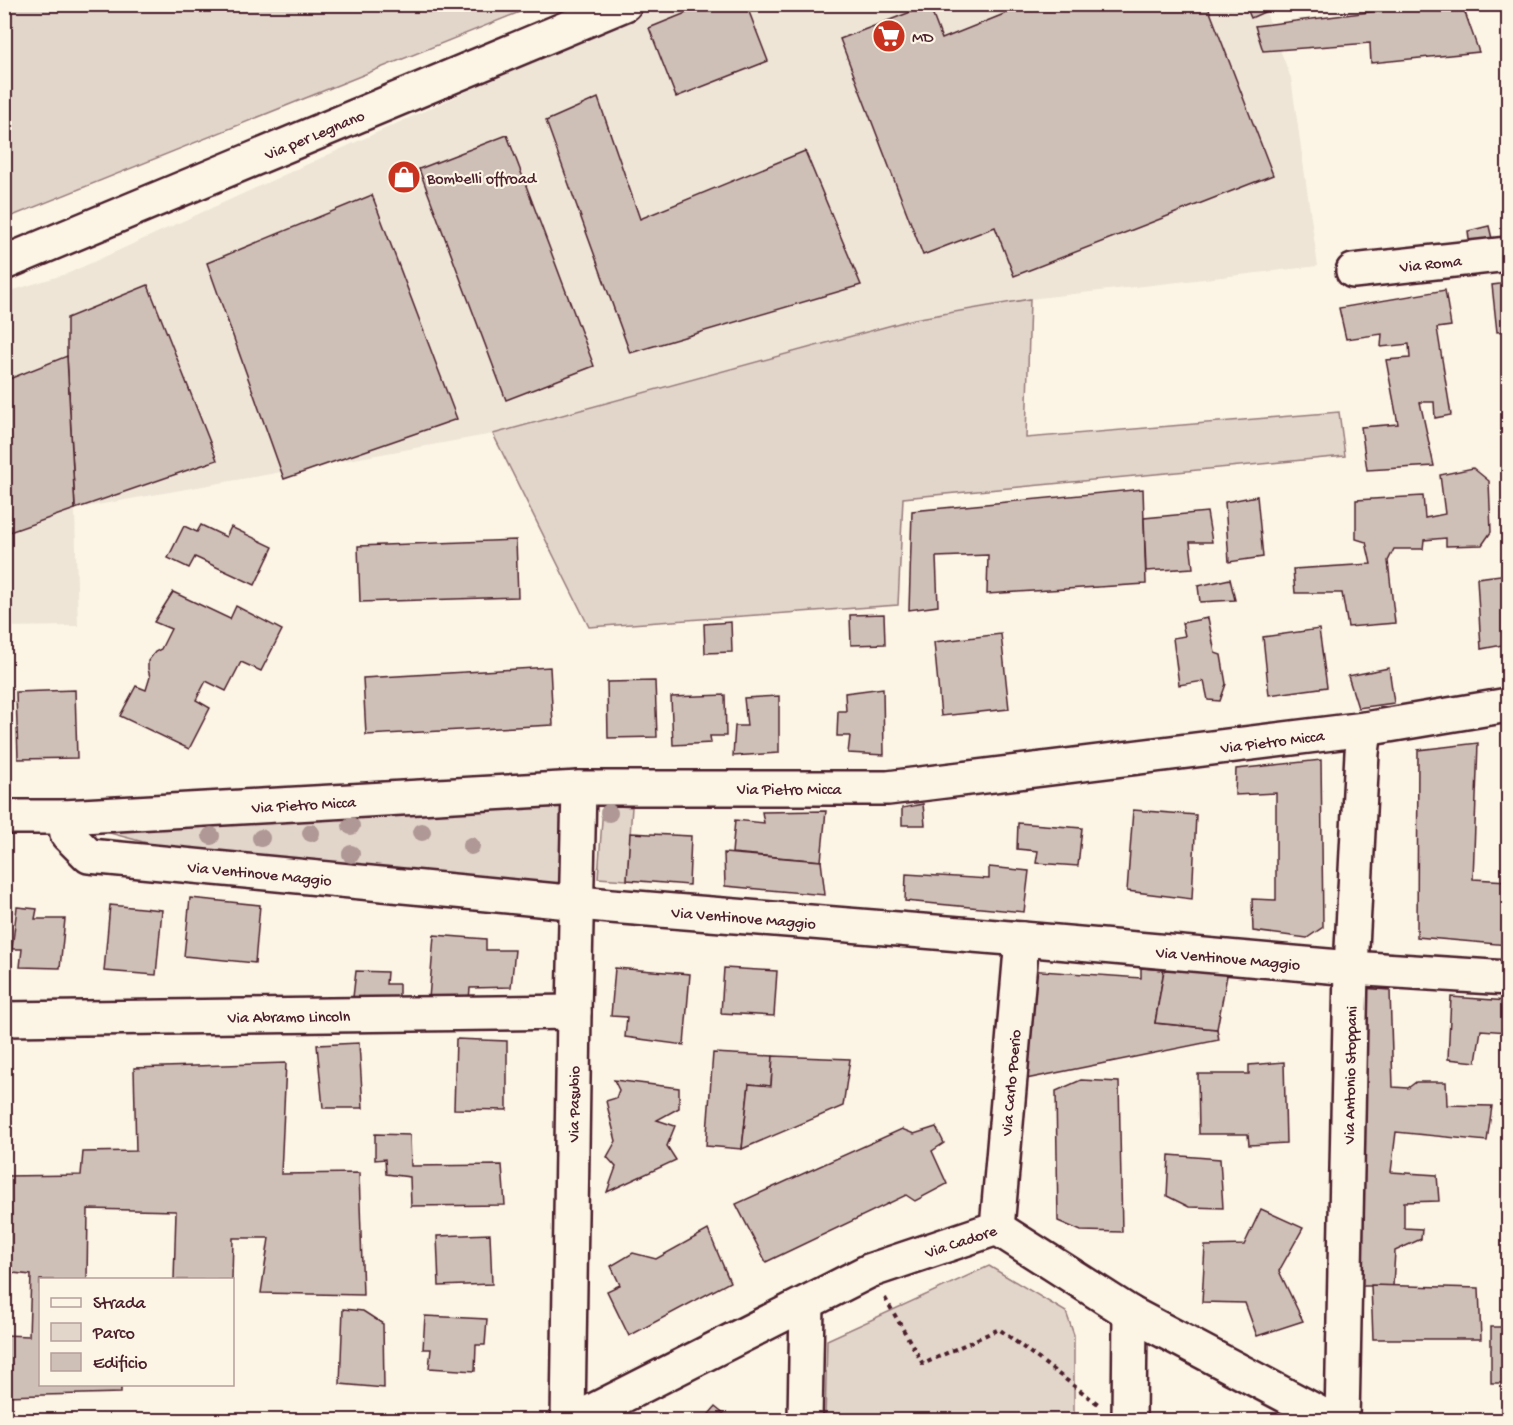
<svg xmlns="http://www.w3.org/2000/svg" width="1513" height="1425" font-family="'Gochi Hand',sans-serif">
<rect width="100%" height="100%" fill="#fcf5e5"/>
<filter id="ink" filterUnits="userSpaceOnUse"><feTurbulence type="fractalNoise" baseFrequency=".0167" numOctaves="2"/><feDisplacementMap in="SourceGraphic" scale="12" xChannelSelector="R" yChannelSelector="G"/><feConvolveMatrix kernelMatrix="1 2 1 2 8 2 1 2 1" color-interpolation-filters="sRGB"/></filter>
<g filter="url(#ink)">
<polygon fill="#eee5d7" points="658,4 1263,5 1291,78 1318,266 1030,299 914,319 493,434 75,509 78,626 5,627 4,293 69,273"/>
<g fill="#e2d5ca" stroke="#967a7a" stroke-width="1.5">
<polygon points="5,4 537,4 537,5 5,219"/>
<polygon points="1030,299 1026,438 1339,412 1345,456 903,498 898,605 589,627 493,434 914,319"/>
<polygon points="603,805 632,807 627,880 598,878"/>
<polygon points="563,807 564,887 184,853 84,826"/>
<polygon points="989,1266 1066,1312 1074,1335 1074,1420 825,1420 827,1340"/>
</g>
<g fill="#cfc0b7" stroke="#4a1f2b" stroke-width="1.5">
<polygon points="708,4 746,4 768,61 676,97 649,28"/>
<polygon points="1029,4 1207,4 1273,175 1014,276 995,227 923,255 840,39 929,5 942,39"/>
<polygon points="1245,4 1282,4 1251,18"/>
<polygon points="1435,4 1462,4 1479,52 1371,63 1370,43 1263,51 1255,26"/>
<polygon points="598,98 640,219 805,151 861,285 630,353 546,121"/>
<polygon points="507,135 594,366 506,400 419,169"/>
<polygon points="372,195 457,419 284,479 207,263"/>
<polygon points="1489,226 1493,243 1470,247 1468,231"/>
<polygon points="1508,283 1508,331 1497,332 1492,285"/>
<polygon points="148,285 217,460 75,509 67,356 67,318"/>
<polygon points="1445,290 1451,326 1437,328 1451,415 1435,418 1434,402 1420,402 1434,466 1367,470 1361,427 1398,424 1386,360 1410,358 1409,344 1381,347 1382,334 1346,339 1339,308"/>
<polygon points="67,356 75,509 4,534 4,381"/>
<polygon points="1473,468 1489,481 1491,532 1482,545 1446,546 1446,538 1424,540 1423,549 1394,549 1388,561 1395,623 1348,627 1342,593 1295,593 1293,569 1371,564 1366,542 1356,539 1356,500 1423,496 1425,518 1445,514 1440,475"/>
<polygon points="1143,489 1146,584 987,594 988,555 936,557 938,606 909,610 912,511"/>
<polygon points="1257,496 1263,557 1229,562 1225,502"/>
<polygon points="1207,512 1212,542 1190,542 1193,568 1146,571 1144,518"/>
<polygon points="201,525 226,537 231,527 273,547 255,585 195,557 189,568 168,558 184,526 197,532"/>
<polygon points="516,540 518,597 360,602 358,546"/>
<polygon points="1508,574 1508,644 1481,649 1477,578"/>
<polygon points="1230,579 1235,600 1200,602 1198,586"/>
<polygon points="173,592 230,619 236,606 282,630 261,671 241,662 226,691 206,681 196,700 210,708 189,749 120,716 136,686 146,690 150,677 148,669 148,661 155,652 161,649 171,629 154,622"/>
<polygon points="884,614 885,644 851,645 850,615"/>
<polygon points="1208,618 1215,653 1221,655 1226,684 1220,701 1208,700 1204,681 1179,685 1173,638 1185,636 1182,623"/>
<polygon points="731,622 732,652 705,653 704,624"/>
<polygon points="1319,629 1327,687 1269,695 1263,637"/>
<polygon points="1001,634 1009,709 941,716 934,642"/>
<polygon points="550,667 553,725 366,735 363,678"/>
<polygon points="1389,668 1394,703 1358,708 1348,676"/>
<polygon points="655,681 657,737 608,738 607,682"/>
<polygon points="883,688 884,755 848,753 850,736 837,736 838,711 846,711 845,693"/>
<polygon points="75,690 77,758 18,759 16,692"/>
<polygon points="725,695 726,736 710,736 711,743 673,745 671,697"/>
<polygon points="779,696 779,753 733,756 735,726 747,726 744,698"/>
<polygon points="1478,743 1473,879 1508,881 1508,945 1417,937 1418,750"/>
<polygon points="1321,760 1323,927 1307,938 1253,931 1252,899 1276,900 1276,793 1235,795 1236,769"/>
<polygon points="923,804 925,825 902,825 902,808"/>
<polygon points="1133,810 1196,815 1192,899 1127,891"/>
<polygon points="826,811 821,861 732,853 735,820 764,823 762,812"/>
<polygon points="1018,823 1082,828 1078,866 1036,863 1038,851 1017,849"/>
<polygon points="630,833 691,836 689,885 627,880"/>
<polygon points="724,853 821,861 825,895 725,886"/>
<polygon points="989,867 1029,871 1024,912 905,901 906,874 989,879"/>
<polygon points="190,898 260,905 255,963 184,956"/>
<polygon points="110,905 162,910 156,975 104,971"/>
<polygon points="17,907 37,909 35,919 65,919 60,968 20,967 22,949 12,949"/>
<polygon points="434,935 486,939 486,950 515,950 511,987 470,988 469,1000 429,999"/>
<polygon points="615,968 690,974 684,1045 625,1037 627,1017 611,1016"/>
<polygon points="724,968 777,971 774,1016 721,1013"/>
<polygon points="1141,968 1164,970 1155,1023 1217,1029 1219,1040 1021,1080 1027,970 1141,978"/>
<polygon points="1164,970 1228,970 1217,1029 1155,1023"/>
<polygon points="356,971 387,972 386,984 399,984 399,1005 352,1006"/>
<polygon points="1360,988 1390,990 1393,1087 1408,1088 1416,1082 1446,1082 1447,1105 1492,1106 1487,1141 1396,1132 1391,1172 1437,1175 1439,1201 1404,1202 1404,1228 1422,1229 1421,1239 1395,1251 1393,1286 1358,1286"/>
<polygon points="1451,997 1508,1001 1508,1032 1481,1030 1476,1062 1448,1059"/>
<polygon points="456,1039 507,1041 507,1110 454,1109"/>
<polygon points="359,1043 363,1108 323,1108 317,1045"/>
<polygon points="713,1053 773,1056 771,1086 749,1084 742,1149 706,1146"/>
<polygon points="773,1056 850,1059 843,1106 742,1149 749,1084 771,1086"/>
<polygon points="1284,1062 1286,1143 1249,1145 1248,1134 1199,1134 1198,1074 1249,1074 1249,1065"/>
<polygon points="286,1063 281,1174 359,1173 363,1295 261,1293 269,1238 233,1238 232,1280 174,1280 176,1211 88,1209 87,1280 40,1280 40,1384 121,1384 121,1393 4,1396 4,1335 29,1336 31,1275 4,1272 4,1176 81,1175 83,1152 136,1151 134,1068"/>
<polygon points="614,1080 679,1088 679,1108 657,1120 675,1126 667,1146 676,1160 607,1192 616,1167 607,1157 616,1141 606,1101 616,1098 619,1090"/>
<polygon points="1081,1080 1119,1082 1122,1232 1081,1231 1058,1221 1056,1091"/>
<polygon points="936,1127 944,1143 932,1151 947,1184 915,1201 906,1195 766,1262 736,1204 902,1129 914,1134"/>
<polygon points="375,1134 410,1135 411,1166 502,1165 505,1205 411,1206 410,1177 386,1174 385,1159 375,1160"/>
<polygon points="1169,1155 1220,1159 1223,1208 1189,1207 1167,1196"/>
<polygon points="1261,1209 1303,1228 1279,1271 1303,1321 1257,1336 1245,1303 1202,1302 1205,1246 1244,1245"/>
<polygon points="708,1230 730,1282 629,1336 607,1291 620,1285 611,1266 633,1253 656,1259"/>
<polygon points="490,1234 492,1284 439,1286 437,1236"/>
<polygon points="1371,1285 1479,1288 1481,1339 1373,1339"/>
<polygon points="343,1309 363,1311 383,1324 384,1388 340,1384"/>
<polygon points="425,1316 487,1319 485,1345 476,1345 475,1371 429,1368 431,1349 423,1349"/>
<rect x="1491" y="1327" width="17" height="56"/>
<polygon points="715,1407 731,1420 704,1420"/>
</g>
<g fill="none" stroke-linecap="round" stroke-linejoin="round">
<defs>
<g id="minor">
<path id="s1" d="M4,263l621,-259"/>
<path id="s2" d="M1353,271l155,-17"/>
<path id="s3" d="M4,817h60l515,-29h309l477,-59 143,-24"/>
<path id="s4" d="M64,817l3,17 22,22 522,50 411,33 329,29 157,10"/>
<path id="s5" d="M4,1019l570,-7"/>
<path id="s6" d="M997,1228l25,-289"/>
<path id="s7" d="M568,1420l6,-408 5,-224"/>
<path id="s8" d="M575,1420l294,-149 128,-43 133,85 202,107"/>
<polyline points="805,1420 807,1303"/>
<polyline points="1129,1420 1130,1313"/>
<path id="s9" d="M1342,1420l9,-452 11,-215 3,-24"/>
</g>
</defs>
<use href="#minor" stroke="#4a1f2b" stroke-width="38"/>
<polyline stroke="#4a1f2b" stroke-width="4" stroke-dasharray="4.5 4.5" stroke-linecap="butt" points="885,1298 923,1364 999,1329 1098,1404"/>
<use href="#minor" stroke="#fcf5e5" stroke-width="33"/>
</g>
<g fill="#af9895">
<circle cx="609" cy="813" r="9"/>
<circle cx="351" cy="826" r="9"/>
<circle cx="422" cy="832" r="9"/>
<circle cx="311" cy="833" r="9"/>
<circle cx="211" cy="836" r="9"/>
<circle cx="261" cy="838" r="9"/>
<circle cx="471" cy="846" r="9"/>
<circle cx="351" cy="854" r="9"/>
</g>
</g>
<defs>
<symbol id="supermarket-disc" viewBox="-11 -11 22 22"><circle r="9.5" fill="#c8321e" stroke="#fcf5e5"/><path d="M-6-5.5h2.5l.6 2H6L4.5 2H-2.5L-4.4-4H-6ZM-1.5 3.2a1.3 1.3 0 1 0 .1 0ZM3 3.2a1.3 1.3 0 1 0 .1 0Z" fill="#fff"/></symbol>
<symbol id="shop-disc" viewBox="-11 -11 22 22"><circle r="9.5" fill="#c8321e" stroke="#fcf5e5"/><path d="M-5-2.5h2.3a2.7 3.5 0 0 1 5.4 0H5L5.5 6h-11ZM-1.5-2.5h3a1.5 2.3 0 0 0-3 0Z" fill="#fff"/></symbol>
</defs>
<g fill-rule="evenodd">
<use href="#supermarket-disc" x="870" y="17" width="38" height="38"/>
<use href="#shop-disc" x="385" y="158" width="38" height="38"/>
</g>
<g text-anchor="middle" stroke-width="4.5" stroke-linejoin="round" paint-order="stroke">
<g font-size="16" fill="#4a1f2b" stroke="#fcf5e5" text-anchor="start">
<text x="912" y="42">MD</text>
<text x="427" y="183">Bombelli offroad</text>
</g>
<g font-size="16" fill="#4a1f2b" stroke="#fcf5e5">
<text dy="6" stroke="none"><textPath href="#s1" startOffset="336">Via per Legnano</textPath></text>
<text dy="6" stroke="none"><textPath href="#s2" startOffset="78">Via Roma</textPath></text>
<text dy="6" stroke="none"><textPath href="#s3" startOffset="1272">Via Pietro Micca</textPath></text>
<text dy="6" stroke="none"><textPath href="#s3" startOffset="786">Via Pietro Micca</textPath></text>
<text dy="6" stroke="none"><textPath href="#s3" startOffset="300">Via Pietro Micca</textPath></text>
<text dy="6" stroke="none"><textPath href="#s4" startOffset="220">Via Ventinove Maggio</textPath></text>
<text dy="6" stroke="none"><textPath href="#s4" startOffset="706">Via Ventinove Maggio</textPath></text>
<text dy="6" stroke="none"><textPath href="#s4" startOffset="1192">Via Ventinove Maggio</textPath></text>
<text dy="6" stroke="none"><textPath href="#s5" startOffset="285">Via Abramo Lincoln</textPath></text>
<text dy="6" stroke="none"><textPath href="#s9" startOffset="345">Via Antonio Stoppani</textPath></text>
<text dy="6" stroke="none"><textPath href="#s6" startOffset="146">Via Carlo Poerio</textPath></text>
<text dy="6" stroke="none"><textPath href="#s7" startOffset="316">Via Pasubio</textPath></text>
<text dy="6" stroke="none"><textPath href="#s8" startOffset="426">Via Cadore</textPath></text>
</g>
</g>
<rect width="1513" height="1425" fill="none" stroke="#fcf5e5" stroke-width="24"/>
<rect x="12" y="12" width="1489" height="1401" fill="none" stroke="#4a1f2b" stroke-width="2" filter="url(#ink)"/>
<rect x="39" y="1278" width="195" height="108" fill="#fcf5e5" stroke="#b59f9b" stroke-width="1.5"/>
<rect x="51" y="1298" width="30" height="9" fill="#fcf5e5" stroke="#b59f9b" stroke-width="1.5"/>
<text x="93" y="1308" font-size="18" fill="#4a1f2b">Strada</text>
<rect x="51" y="1323" width="30" height="18" fill="#e2d5ca" stroke="#b59f9b" stroke-width="1.5"/>
<text x="93" y="1338" font-size="18" fill="#4a1f2b">Parco</text>
<rect x="51" y="1353" width="30" height="18" fill="#cfc0b7" stroke="#b59f9b" stroke-width="1.5"/>
<text x="93" y="1368" font-size="18" fill="#4a1f2b">Edificio</text>
</svg>
